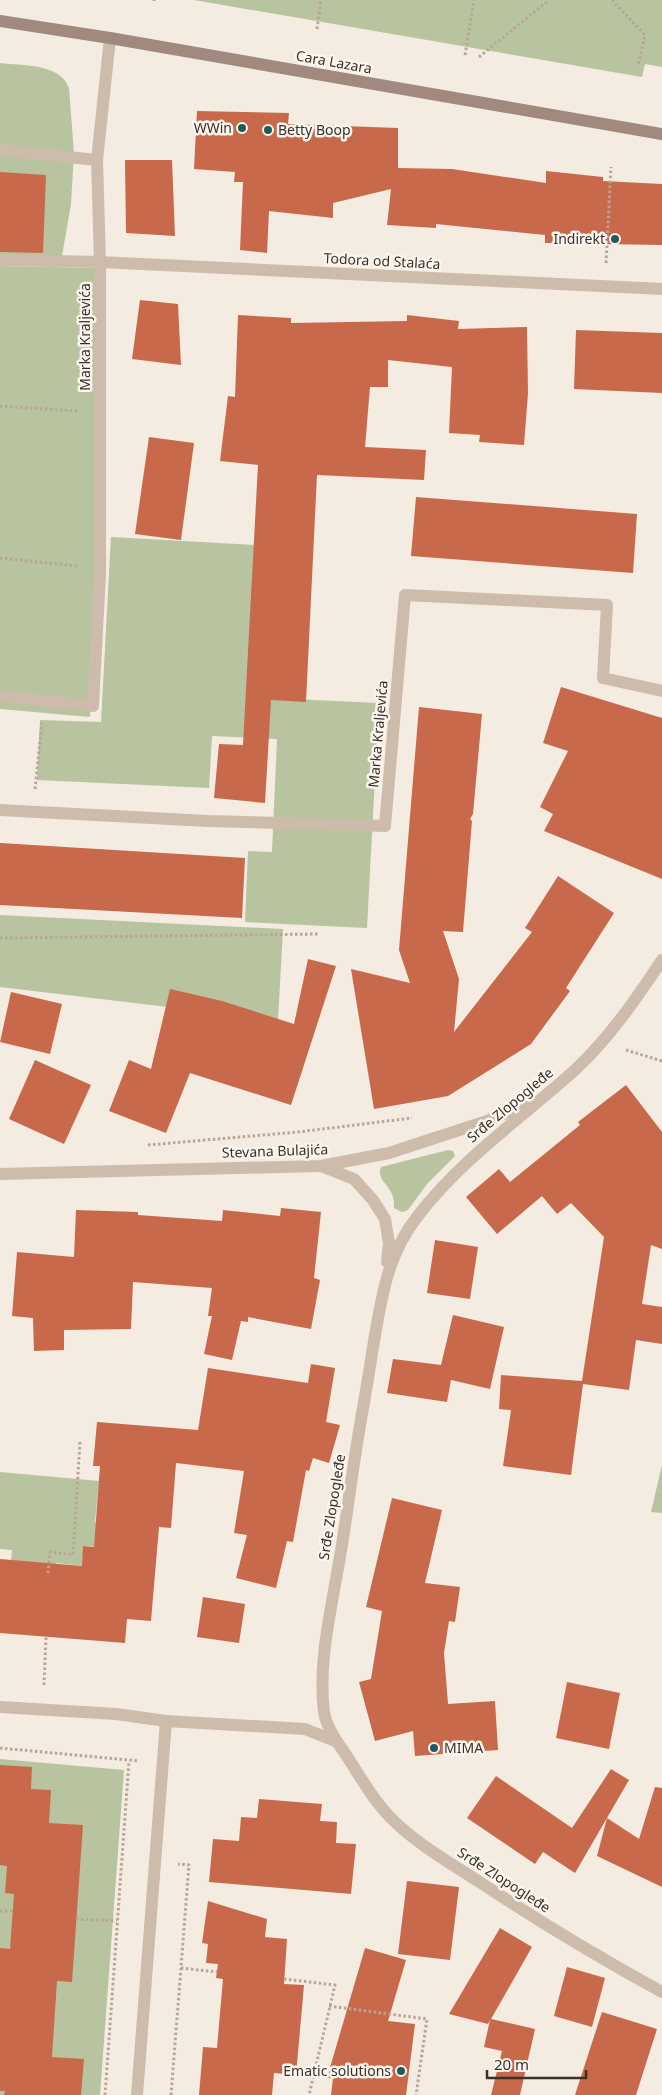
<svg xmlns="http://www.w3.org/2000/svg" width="662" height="2095" font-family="'Noto Sans',sans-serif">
<rect width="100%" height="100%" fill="#f4ebe1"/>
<g fill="#b8c4a0">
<polygon points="194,0 662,0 662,67 645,64 642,77"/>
<path d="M0,63c23,3 60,0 69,25l5,65 -3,51 -9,52 -62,1z"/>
<polygon points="0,266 96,268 97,563 90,717 0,709"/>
<polygon points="111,537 255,545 247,697 379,703 367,928 245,922 248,851 272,852 277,739 212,736 209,788 37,780 40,720 101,722"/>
<polygon points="0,915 283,929 278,1020 0,987"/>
<path d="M448,1150l5,1 2,5 -28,28 -19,26 -6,2 -8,-4c0,-5 0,-11 -3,-16 -5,-10 -14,-13 -10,-25z"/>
<polygon points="662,1465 662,1513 651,1512"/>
<polygon points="0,1472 99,1481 95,1522 102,1524 100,1547 84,1546 82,1566 56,1563 54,1573 10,1570 12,1550 0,1549"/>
<polygon points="0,1759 124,1770 100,2095 0,2095"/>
</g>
<g fill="#c8694b">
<polygon points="197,111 289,113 288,124 398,128 398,168 452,169 546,183 546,171 603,177 603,181 662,184 662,245 545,243 545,235 436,224 436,228 387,225 391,189 333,203 333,218 269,211 267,253 240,250 243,182 234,182 235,172 194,169"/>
<polygon points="125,160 172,160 175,236 126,233"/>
<polygon points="0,172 46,175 43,253 0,252"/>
<polygon points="140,300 178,304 181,365 132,359"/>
<polygon points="238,315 291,318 291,323 407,321 407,315 459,321 458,329 527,327 528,393 524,445 479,442 480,435 449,433 452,367 388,360 388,387 370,387 365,447 426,450 424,480 317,475 306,702 271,700 265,803 214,798 219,744 243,745 258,465 220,461 228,396 235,397"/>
<polygon points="576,330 662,333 662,393 574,389"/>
<polygon points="149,437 194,443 181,540 135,534"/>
<polygon points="416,497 637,514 633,573 411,556"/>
<polygon points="561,687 662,718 662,879 544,831 553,814 540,807 568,751 543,743"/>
<polygon points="419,707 482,714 473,814 470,819 472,821 463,932 443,931 459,979 454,1032 532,932 525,928 558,876 614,913 566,988 570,991 531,1044 448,1096 374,1109 351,969 410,983 399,950"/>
<polygon points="0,843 245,858 242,918 0,905"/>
<polygon points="308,959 336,966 291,1105 190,1073 166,1133 109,1111 129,1060 151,1069 170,989 222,1001 294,1024"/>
<polygon points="11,992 62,1004 50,1054 0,1042"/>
<polygon points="35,1060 91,1085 64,1144 9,1119"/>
<polygon points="626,1085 662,1132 662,1249 651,1245 642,1304 662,1307 662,1344 636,1340 629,1390 583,1384 571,1475 503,1466 511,1410 499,1409 501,1375 582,1381 604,1237 571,1203 557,1214 542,1196 497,1234 466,1197 499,1169 510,1182 580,1125 578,1122"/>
<polygon points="281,1208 321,1212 314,1278 320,1280 311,1329 248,1317 248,1322 241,1321 232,1360 204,1354 212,1316 208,1316 212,1288 133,1282 131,1329 64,1330 64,1350 34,1351 33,1318 12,1316 17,1252 74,1257 76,1210 138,1212 138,1215 222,1221 223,1210 280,1216"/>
<polygon points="435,1240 478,1247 470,1299 427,1293"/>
<polygon points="453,1315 504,1327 490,1389 451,1380 447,1402 387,1393 393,1359 441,1365"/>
<polygon points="311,1364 335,1368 326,1422 340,1425 329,1463 313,1458 309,1471 306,1470 293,1542 287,1541 276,1588 236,1578 247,1535 234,1533 244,1471 176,1463 171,1528 159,1527 151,1621 127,1619 125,1643 0,1633 0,1559 82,1566 83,1546 94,1547 100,1466 93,1466 97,1422 198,1430 208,1368 308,1383"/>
<polygon points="392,1498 442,1510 425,1583 460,1587 455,1622 449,1621 444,1653 448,1704 495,1701 498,1750 415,1756 413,1731 375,1741 359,1682 371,1679 382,1611 366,1607"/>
<polygon points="203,1597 245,1604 239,1643 197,1637"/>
<polygon points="567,1682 620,1693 609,1749 556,1738"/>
<polygon points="0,1765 32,1767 31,1789 51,1790 49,1823 83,1825 72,1982 57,1981 52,2057 84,2059 81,2095 4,2095 5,2091 0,2091 0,1948 10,1949 14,1894 5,1893 7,1866 0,1865"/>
<polygon points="611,1769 629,1780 575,1873 543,1852 535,1864 467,1818 496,1776 572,1828"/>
<polygon points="655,1787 662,1788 662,1887 597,1856 607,1818 639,1839"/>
<polygon points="259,1799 322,1804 320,1821 337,1822 336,1843 356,1844 351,1894 209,1882 213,1839 239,1841 241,1817 257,1818"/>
<polygon points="407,1881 459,1887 450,1960 398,1954"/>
<polygon points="208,1901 267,1919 265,1937 287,1939 284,1984 304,1985 296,2075 274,2073 272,2095 199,2095 203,2047 217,2048 223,1979 216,1978 218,1964 206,1963 208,1944 202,1943"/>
<polygon points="500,1928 532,1947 491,2019 535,2029 520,2095 491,2095 502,2051 484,2047 490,2020 488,2024 449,2014"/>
<polygon points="365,1948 406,1960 388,2021 415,2024 406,2095 331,2095 333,2078 327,2078"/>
<polygon points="567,1967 605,1978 592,2027 554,2016"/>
<polygon points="602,2012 657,2029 636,2095 575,2095"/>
</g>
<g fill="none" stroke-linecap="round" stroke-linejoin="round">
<g stroke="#b9a596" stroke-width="3" stroke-dasharray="2.5 2.5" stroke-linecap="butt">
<polyline points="612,0 645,35 638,66"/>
<polyline points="154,1 154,0"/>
<polyline points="317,29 321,0"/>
<polyline points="465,55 474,0"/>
<polyline points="479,57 549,0"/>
<polyline points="606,263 611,167"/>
<polyline points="0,406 78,411"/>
<polyline points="0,558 77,566"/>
<polyline points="35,789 42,723"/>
<polyline points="0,938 319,934"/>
<polyline points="626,1050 662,1061"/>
<polyline points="148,1145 298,1132 412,1118"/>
<polyline points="48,1573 50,1552 73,1555 80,1441"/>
<polyline points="44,1685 46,1637"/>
<polyline points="0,1748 139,1761"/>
<polyline points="0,1911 13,1911"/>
<polyline points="76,1919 117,1921"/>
<polyline points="181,1968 217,1972"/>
<polyline points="284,1979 335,1985 309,2095"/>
<polyline points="329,2006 427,2019 416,2095"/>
<polyline points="105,2095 129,1761"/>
<polyline points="171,2095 189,1865 178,1864"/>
</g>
<g stroke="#cdbbac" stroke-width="12">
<polyline points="0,150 97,160"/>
<polyline points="0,260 100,262 100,574 93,706 0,696"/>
<polyline points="0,810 208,821 385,826 405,595 607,605 603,678 662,691"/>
<polyline points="0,1707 116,1714 166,1721 305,1729 335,1741"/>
<polyline points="137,2095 166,1721"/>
</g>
<g stroke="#cdbbac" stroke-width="12">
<polyline points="110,38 97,160 100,262 662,289"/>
<path d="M662,960c-26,39 -52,77 -86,109 -54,49 -114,89 -159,148 -32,41 -36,86 -45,136 -5,35 -12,69 -17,104 -6,37 -10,74 -17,111 -8,47 -20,97 -14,144 3,18 15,32 24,46 15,23 27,45 47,64 25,24 57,42 86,61 59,39 119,75 181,109"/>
<polyline points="321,1166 354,1179 373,1200 385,1219 389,1243 387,1262"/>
<polyline points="0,1174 321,1166 389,1153 487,1121 527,1104"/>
</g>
<polyline stroke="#a18a7d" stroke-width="12" points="0,21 110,38 662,134"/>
</g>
<g fill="#1f5a5e" stroke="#fbf5ee" stroke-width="2">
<circle cx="242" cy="128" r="5"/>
<circle cx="268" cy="130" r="5"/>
<circle cx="615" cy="239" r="5"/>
<circle cx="434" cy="1748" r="5"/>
<circle cx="401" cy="2071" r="5"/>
</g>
<g text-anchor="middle" stroke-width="5" stroke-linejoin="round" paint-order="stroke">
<g font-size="14" fill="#3b302b" stroke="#fbf5ee">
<text transform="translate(334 62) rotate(10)" y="5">Cara Lazara</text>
<text transform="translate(382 261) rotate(3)" y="5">Todora od Stalaća</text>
<text transform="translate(85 337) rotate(-90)" y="5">Marka Kraljevića</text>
<text transform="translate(378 734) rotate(-85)" y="5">Marka Kraljevića</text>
<text transform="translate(510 1105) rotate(-40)" y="5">Srđe Zlopogleđe</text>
<text transform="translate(275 1151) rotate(-2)" y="5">Stevana Bulajića</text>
<text transform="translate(332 1507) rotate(-81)" y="5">Srđe Zlopogleđe</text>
<text transform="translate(504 1880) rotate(33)" y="5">Srđe Zlopogleđe</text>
</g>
<g font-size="14" fill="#3b302b" stroke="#fbf5ee" text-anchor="end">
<text x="232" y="133">WWin</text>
<text x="278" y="135" text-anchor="start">Betty Boop</text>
<text x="605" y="244">Indirekt</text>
<text x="444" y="1753" text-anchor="start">MIMA</text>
<text x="391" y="2076">Ematic solutions</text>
</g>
</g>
<path d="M487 2070v8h99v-8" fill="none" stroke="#3b302b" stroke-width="2.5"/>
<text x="494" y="2070" font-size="15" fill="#3b302b" stroke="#fbf5ee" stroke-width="4" paint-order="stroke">20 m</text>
</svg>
